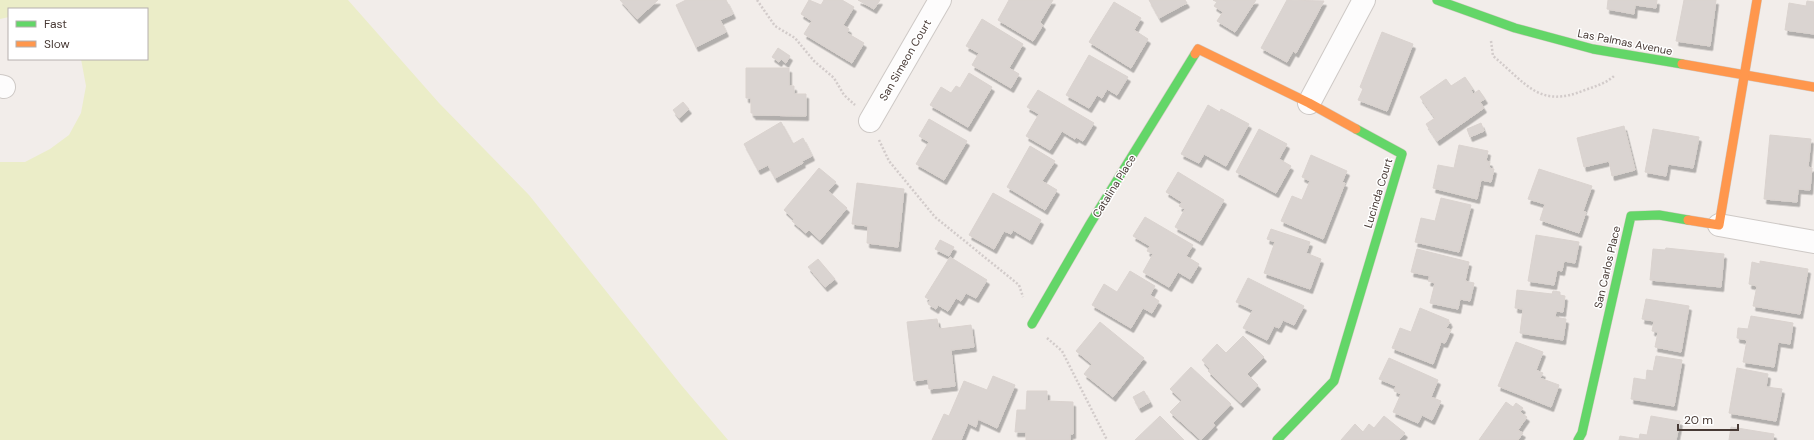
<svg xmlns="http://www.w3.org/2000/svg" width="1814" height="440" font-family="'DM Sans',sans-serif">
<defs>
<filter id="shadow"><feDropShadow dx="2.5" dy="4.5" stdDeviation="0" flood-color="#0004"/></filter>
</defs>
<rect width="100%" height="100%" fill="#f2edea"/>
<polygon fill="#ebedc8" points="0,0 348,0 439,103 529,195 682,386 728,440 0,440 0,162 25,162 50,149 69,135 81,113 86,86 81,59 147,59 147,9 9,9 9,17 0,19"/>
<g fill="#dad4d1" stroke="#dad3cf" filter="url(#shadow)">
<polygon points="620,0 658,0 637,19"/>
<polygon points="686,0 726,0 733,14 720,20 726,32 696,47 676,5"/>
<polygon points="809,0 821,5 824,0 842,0 854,7 843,25 849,29 847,33 864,43 852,63 804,34 812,21 801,14"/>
<polygon points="858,0 880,0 874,9"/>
<polygon points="1009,0 1053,0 1040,22 1043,25 1033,41 998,20"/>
<polygon points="1149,0 1185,0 1187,3 1159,18"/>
<polygon points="1213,0 1256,0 1235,32 1217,21 1223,12 1214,6 1217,2"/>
<polygon points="1287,0 1324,1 1296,53 1293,51 1287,62 1261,48"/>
<polygon points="1608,0 1657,0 1656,8 1635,5 1634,14 1607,9"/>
<polygon points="1684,0 1716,0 1710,46 1676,41"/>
<polygon points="1807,1 1814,2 1814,34 1785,30 1789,3 1806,6"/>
<polygon points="1114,2 1141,18 1134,30 1148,39 1131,68 1089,42"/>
<polygon points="982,19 1023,44 1009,68 1019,74 1011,88 972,65 979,53 966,46"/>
<polygon points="1382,32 1413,44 1387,111 1358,100 1363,89 1360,87"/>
<polygon points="778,48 790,56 786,63 781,59 779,62 772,57"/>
<polygon points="1089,55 1128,77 1117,95 1107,89 1102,98 1097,95 1089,108 1066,95"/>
<polygon points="746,68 789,68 789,86 794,86 794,94 806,94 806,116 753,115 753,113 751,113 751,98 746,98"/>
<polygon points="969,73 992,87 968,127 930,105 941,87 951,93 956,86 960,88"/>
<polygon points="1465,77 1473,89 1471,90 1473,94 1479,90 1485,99 1480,102 1484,108 1437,141 1426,124 1435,118 1420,97 1446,79 1451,86"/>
<polygon points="1038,90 1094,123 1083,141 1076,137 1075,139 1062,131 1050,150 1026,136 1039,114 1027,107"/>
<polygon points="683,102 689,109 679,118 673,110"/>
<polygon points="1208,105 1220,112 1221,109 1249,124 1226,166 1204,154 1199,163 1181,154"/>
<polygon points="929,119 967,141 944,180 916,164 929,142 919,136"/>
<polygon points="781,122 793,144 803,138 812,156 802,161 803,163 775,178 768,165 758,170 744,144"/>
<polygon points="1481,123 1484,131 1470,137 1467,129"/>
<polygon points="1624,126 1635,170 1612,176 1609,161 1584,167 1577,138"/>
<polygon points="1259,129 1287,144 1279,159 1291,166 1276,193 1236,172"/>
<polygon points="1653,129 1699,137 1693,168 1668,164 1666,176 1645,172"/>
<polygon points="1770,135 1811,139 1808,167 1812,168 1810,190 1798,189 1797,202 1764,199"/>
<polygon points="1459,145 1488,151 1486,161 1490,162 1489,168 1494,169 1491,182 1481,180 1477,199 1433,188 1438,165 1454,168"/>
<polygon points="1030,146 1055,161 1042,181 1057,190 1045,210 1007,187"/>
<polygon points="1311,155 1347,171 1342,182 1345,183 1323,239 1281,221 1292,196 1302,200 1310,181 1302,177"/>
<polygon points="819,168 836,182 828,191 847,208 820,240 809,230 806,233 792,221 794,219 784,210"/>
<polygon points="1539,169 1592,186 1583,211 1586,212 1579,233 1540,220 1545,204 1528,199"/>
<polygon points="1178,172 1224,200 1200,241 1175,227 1185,209 1179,206 1182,202 1166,192"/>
<polygon points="857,183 904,189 898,247 867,243 868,226 852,224"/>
<polygon points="993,193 1041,220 1030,240 1013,230 1011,234 1004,231 994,249 969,235"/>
<polygon points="1441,198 1471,205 1459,252 1415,242 1421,218 1435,221"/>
<polygon points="1145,217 1193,245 1186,256 1199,264 1190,279 1178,272 1169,287 1143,272 1153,254 1147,251 1150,246 1133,236"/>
<polygon points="1271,229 1310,242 1306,253 1321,259 1310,289 1264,273 1275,242 1267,239"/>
<polygon points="1536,235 1579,242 1575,263 1564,261 1562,271 1557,270 1554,285 1528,281"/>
<polygon points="940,240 954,247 949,256 935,249"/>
<polygon points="1666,248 1724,254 1721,287 1650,280 1653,249 1665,250"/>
<polygon points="1417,249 1469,262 1465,281 1474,283 1470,301 1460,299 1458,309 1430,303 1435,283 1428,281 1430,276 1411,272"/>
<polygon points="950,257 987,280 976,298 966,293 961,301 956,298 948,311 938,305 936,309 928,304 930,300 925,297"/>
<polygon points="818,259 835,279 825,287 808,267"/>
<polygon points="1760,261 1808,269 1800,314 1753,306 1757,286 1749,284 1752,262 1760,264"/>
<polygon points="1130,271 1155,286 1150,295 1159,301 1152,313 1143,308 1131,328 1092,305 1104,284 1117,292"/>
<polygon points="1248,278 1304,306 1294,325 1283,320 1279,328 1274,326 1267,340 1243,328 1253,310 1236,302"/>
<polygon points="1517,290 1552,294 1553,291 1560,292 1560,295 1565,296 1563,312 1556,311 1555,317 1566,319 1563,340 1520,333 1523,309 1515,308"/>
<polygon points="1646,299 1689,306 1681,352 1655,347 1658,332 1652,331 1654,321 1642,319"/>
<polygon points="1420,308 1449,320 1448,322 1450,322 1446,328 1451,330 1445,343 1441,342 1433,364 1392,348 1400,328 1411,332"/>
<polygon points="1751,316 1793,323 1790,344 1778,342 1774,367 1743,362 1747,340 1737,338 1738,328 1748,329"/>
<polygon points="937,319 939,329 971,325 974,347 951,350 955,386 929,389 928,379 914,381 907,322"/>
<polygon points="1100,322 1144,358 1113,397 1084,374 1092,364 1076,351"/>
<polygon points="1243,336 1264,357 1247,374 1258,385 1241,403 1208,371 1210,369 1202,360 1217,344 1226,353"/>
<polygon points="1516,342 1543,352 1536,370 1543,373 1540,378 1559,385 1551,407 1498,386"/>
<polygon points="1656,356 1682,360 1674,406 1631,399 1634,378 1646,380 1647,370 1653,371"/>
<polygon points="1389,358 1438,380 1431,397 1441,401 1432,420 1422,415 1418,423 1393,412 1401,394 1394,391 1396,386 1379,379"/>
<polygon points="1191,367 1231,404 1213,423 1215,425 1201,440 1170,412 1182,400 1170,389"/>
<polygon points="1737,368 1768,374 1766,387 1782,389 1776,421 1729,413"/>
<polygon points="993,376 1015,385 997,428 978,419 976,427 968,423 961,440 932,440 944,414 949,416 964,381 987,390"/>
<polygon points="1027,391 1047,391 1047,401 1073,402 1073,434 1070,434 1070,440 1026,440 1026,432 1015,432 1017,410 1026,410"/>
<polygon points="1144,391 1150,402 1139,408 1133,397"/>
<polygon points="1506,402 1513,407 1516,403 1523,408 1520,412 1527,417 1518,430 1523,433 1518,440 1479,440"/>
<polygon points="1160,416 1184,440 1135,440"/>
<polygon points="1384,416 1405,433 1399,440 1341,440 1355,424 1363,432 1369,424 1374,428"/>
<polygon points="1651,416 1680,421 1676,440 1619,440 1620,436 1639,439 1640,434 1647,435"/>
<polygon points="1731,427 1774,434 1773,440 1729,440"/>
</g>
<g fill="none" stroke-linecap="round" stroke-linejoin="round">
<defs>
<g id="street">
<polyline points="0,86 4,87"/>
<polyline points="1309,103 1364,0"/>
<polyline points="870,121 940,0"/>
<polyline points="1719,225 1814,242"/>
</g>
<g id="fast">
<polyline points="1437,0 1515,28 1593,49 1682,64"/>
<polyline points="1032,324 1090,224 1195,54"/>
<polyline points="1277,440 1334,381 1402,154 1356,129"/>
<polyline points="1578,440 1582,433 1631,216 1659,215 1688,220"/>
</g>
<g id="slow">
<polyline points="1195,54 1198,49 1309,103 1356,129"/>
<polyline points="1682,64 1814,87"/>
<polyline points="1688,220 1719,225 1757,0"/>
</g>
</defs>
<use href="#street" stroke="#cec9c6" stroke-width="24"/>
<use href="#fast" stroke="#d4cac3" stroke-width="10"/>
<use href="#slow" stroke="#d4cac3" stroke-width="10"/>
<g stroke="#d2cbca" stroke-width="2.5" stroke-dasharray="2 2" stroke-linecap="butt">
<polyline points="757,0 775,26 795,38 814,61 834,78 844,95 855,105"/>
<path d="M1491,41l2,15c34,28 46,53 92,34 11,-4 22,-7 30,-15"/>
<polyline points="879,140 889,161 935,217 1019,285 1023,297"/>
<polyline points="1047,338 1062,351 1107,440"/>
</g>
<use href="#street" stroke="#fdfcfc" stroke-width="22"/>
<use href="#fast" stroke="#63d668" stroke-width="9"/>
<use href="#slow" stroke="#ff974d" stroke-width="9"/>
</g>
<g text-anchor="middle" stroke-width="3" stroke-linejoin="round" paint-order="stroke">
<g font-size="11" fill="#483a35" stroke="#fff">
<text transform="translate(1625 42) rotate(11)" y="4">Las Palmas Avenue</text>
<text transform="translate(905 60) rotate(-60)" y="4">San Simeon Court</text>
<text transform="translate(1114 186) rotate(-58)" y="4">Catalina Place</text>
<text transform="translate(1378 193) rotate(-73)" y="4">Lucinda Court</text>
<text transform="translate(1607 267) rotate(-77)" y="4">San Carlos Place</text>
</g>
</g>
<rect x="8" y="8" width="140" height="52" fill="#ffffff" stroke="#b6b0ae"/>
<rect x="16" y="21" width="20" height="6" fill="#63d668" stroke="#b6b0ae"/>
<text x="44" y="28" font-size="12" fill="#483a35">Fast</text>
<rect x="16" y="41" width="20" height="6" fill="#ff974d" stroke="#b6b0ae"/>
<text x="44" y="48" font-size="12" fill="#483a35">Slow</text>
<path d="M1678 424v6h60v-6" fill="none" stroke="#483a35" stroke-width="2"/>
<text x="1684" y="424" font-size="12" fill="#483a35" stroke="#ffffff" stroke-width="3" paint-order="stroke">20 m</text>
</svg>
